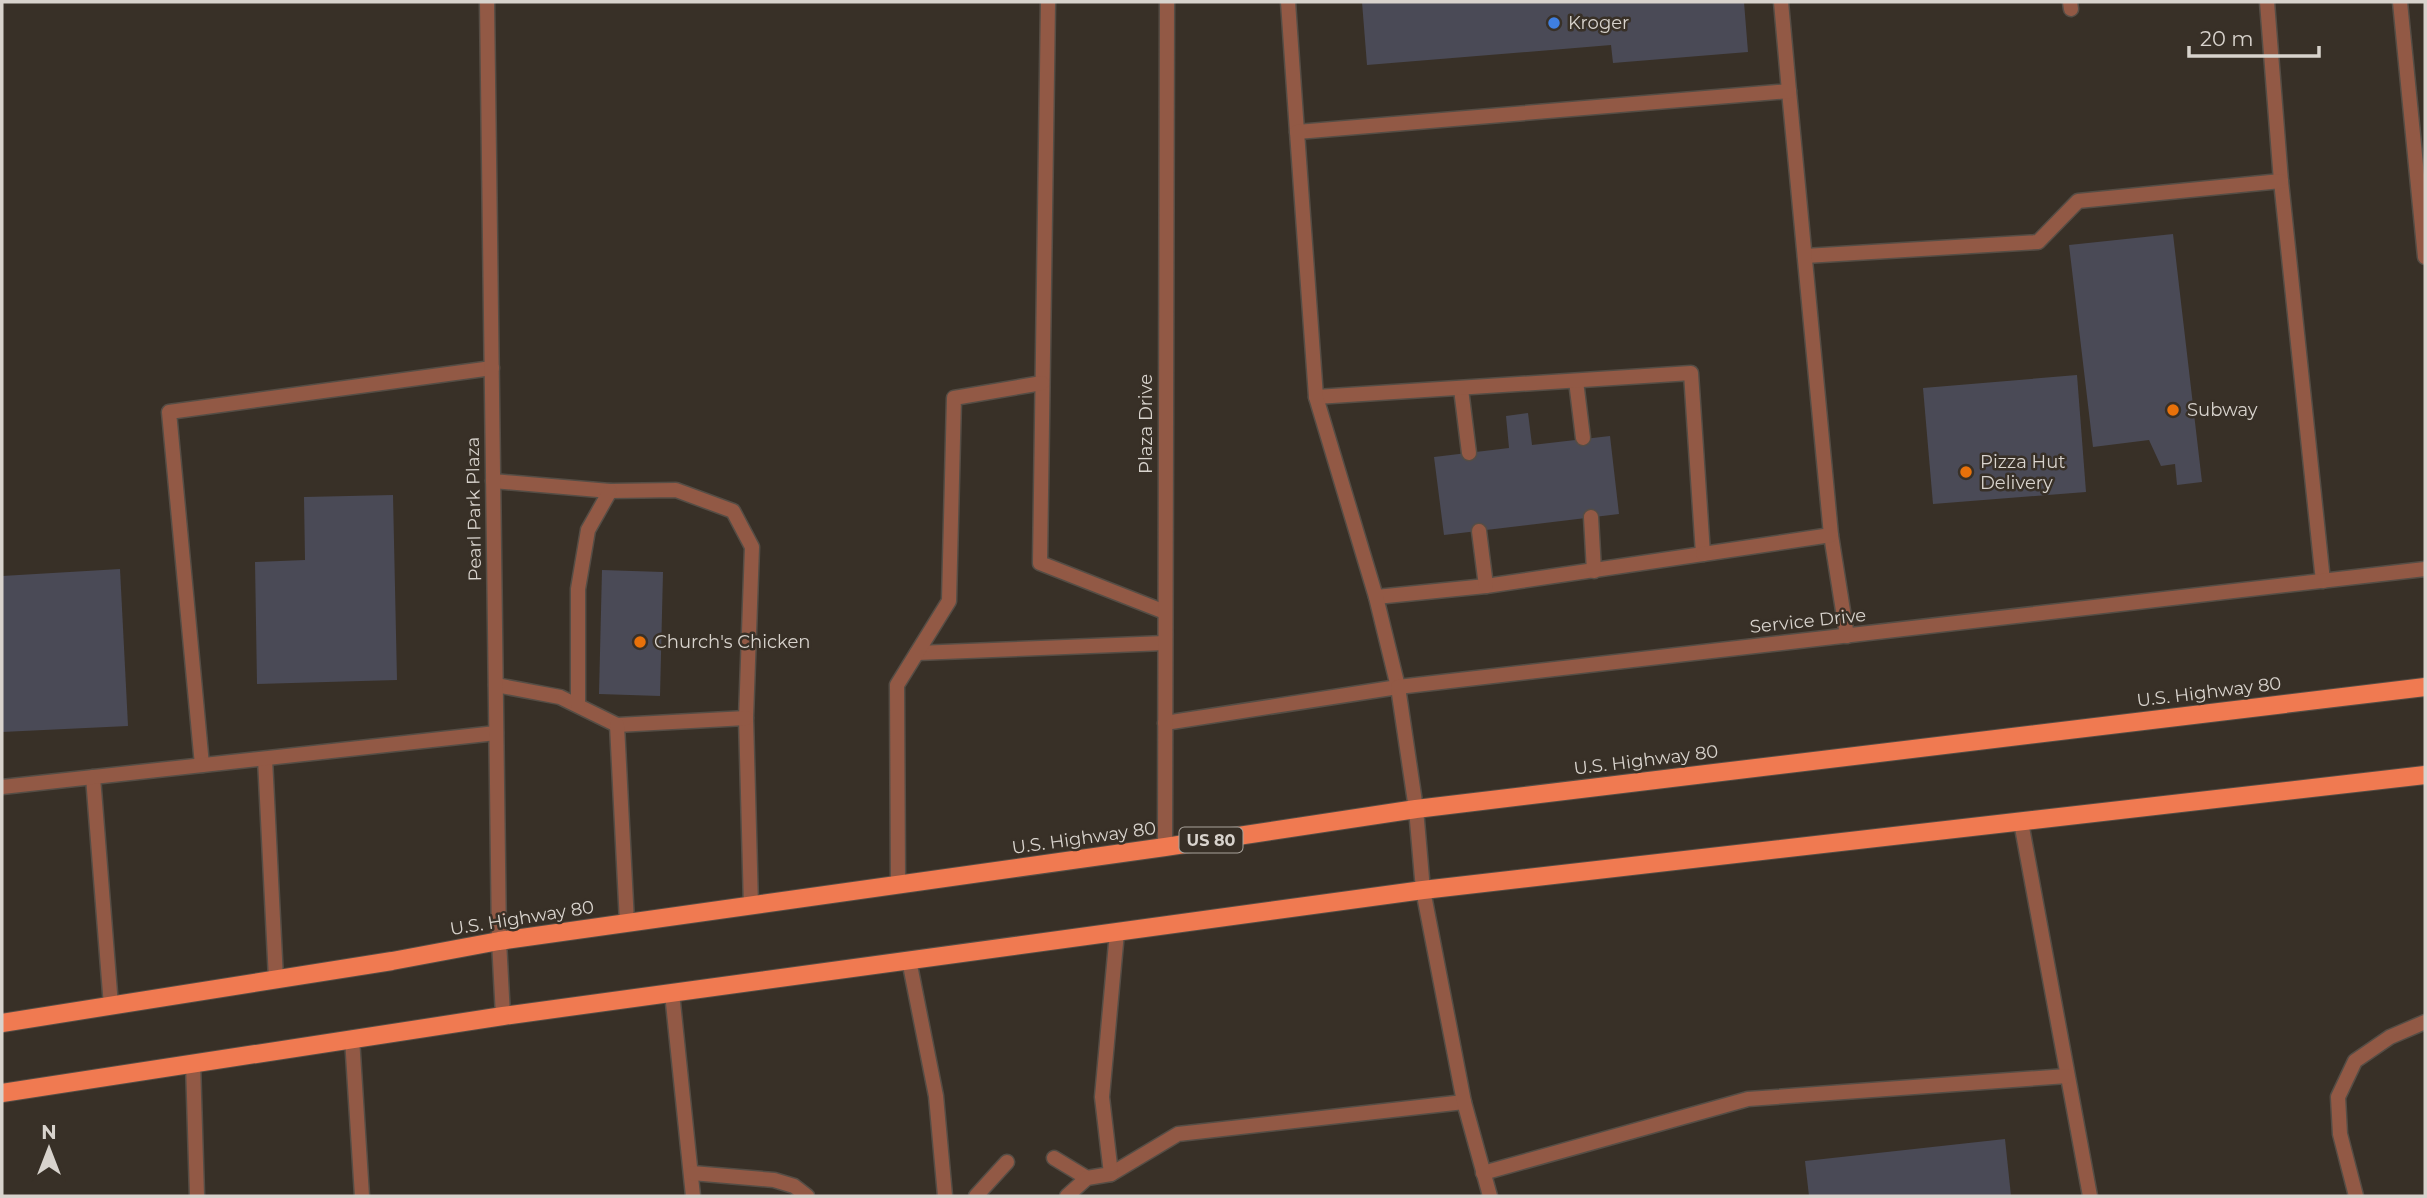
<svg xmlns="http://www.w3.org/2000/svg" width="2427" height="1198" font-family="Montserrat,sans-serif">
<rect width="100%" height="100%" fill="#383027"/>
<g fill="#4a4a56">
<polygon points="1362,2 1744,2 1748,52 1613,63 1611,45 1367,65"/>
<polygon points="2173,234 2202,482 2177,485 2175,464 2161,466 2149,440 2093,447 2069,245"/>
<polygon points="2077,375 2086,492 1933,504 1923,388"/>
<polygon points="1528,413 1532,445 1610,436 1619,514 1444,535 1434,457 1509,448 1506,416"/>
<polygon points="393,495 397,680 257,684 255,562 305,560 304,497"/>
<polygon points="120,569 128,726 2,732 2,576"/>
<polygon points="602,570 663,572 660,696 599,694"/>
<polygon points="2005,1139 2011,1196 1809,1196 1805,1161"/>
</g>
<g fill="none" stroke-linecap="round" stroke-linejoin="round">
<defs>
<g id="service">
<polyline points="1048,2 1040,563 1165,612"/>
<polyline points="1288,2 1297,132"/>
<polyline points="2070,2 2071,9"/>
<polyline points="2267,2 2281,181 2323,581"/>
<polyline points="1805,256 2038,242 2078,201 2281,181"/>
<polyline points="1576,381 1583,438"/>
<polyline points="1461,389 1469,453"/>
<polyline points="1316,397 1691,373 1703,554 1486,586 1376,597"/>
<polyline points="493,481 610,491 676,490 733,511 752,547 746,718 751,906"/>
<polyline points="1591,517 1594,571"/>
<polyline points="1479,531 1486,586"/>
<polyline points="1831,535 1847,636"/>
<polyline points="1703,554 1831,535 1789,91"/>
<polyline points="917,653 1165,643"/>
<polyline points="496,685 560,697 617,725 746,718"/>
<polyline points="578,705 578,589 588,530 610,491"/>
<polyline points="1165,723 1398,687 1376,597 1316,397 1297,132 1789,91 1781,2"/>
<polyline points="617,725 627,923"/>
<polyline points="265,759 276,979"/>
<polyline points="202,765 169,412 492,368"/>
<polyline points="93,777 111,1006"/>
<polyline points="2,787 496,733"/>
<polyline points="2021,822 2090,1196"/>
<polyline points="898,885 897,685 949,601 954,398 1042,383"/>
<polyline points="909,960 936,1096 945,1196"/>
<polyline points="672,993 693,1196"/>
<polyline points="352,1038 362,1196"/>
<polyline points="193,1063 197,1196"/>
<polyline points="1054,1158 1087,1178"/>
<polyline points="692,1173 774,1180 794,1186 807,1196"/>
<polyline points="1483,1173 1748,1099 2067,1076"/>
<polyline points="1111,1174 1178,1134 1464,1102"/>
<polyline points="976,1196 1007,1162"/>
<polyline points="1067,1196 1087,1178 1111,1174 1102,1097 1117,932"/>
<polyline points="1490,1196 1464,1102 1423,890 1416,809 1398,687 2425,569"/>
<polyline points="2356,1196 2340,1134 2338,1097 2355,1061 2390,1037 2425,1022"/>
</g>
<g id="minor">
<polyline points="487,2 499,941 503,1016"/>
<polyline points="2400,2 2425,257"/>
<polyline points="1165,847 1167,2"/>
</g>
<g id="primary">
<polyline points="2,1023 392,961 499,941 1165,847 1416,809 2425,687"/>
<polyline points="2,1093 503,1016 1423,890 2425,775"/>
</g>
</defs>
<use href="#service" stroke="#554d45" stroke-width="17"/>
<use href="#minor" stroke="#554d45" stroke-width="17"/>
<use href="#primary" stroke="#554d45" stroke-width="20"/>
<use href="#service" stroke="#925945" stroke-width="14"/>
<use href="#minor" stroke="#925945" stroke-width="14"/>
<use href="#primary" stroke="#f07a51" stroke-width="18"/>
</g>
<circle fill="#3f7fe0" stroke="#383027" stroke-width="2.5" cx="1554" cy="23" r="7"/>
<g fill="#e8710a" stroke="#383027" stroke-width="2.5">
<circle cx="2173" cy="410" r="7"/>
<circle cx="1966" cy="472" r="7"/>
<circle cx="640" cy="642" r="7"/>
</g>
<g text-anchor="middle" stroke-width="5" stroke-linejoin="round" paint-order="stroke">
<rect fill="#383027" stroke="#a8a29b" stroke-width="2" x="1179.5" y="827.5" width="63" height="25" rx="5"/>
<g font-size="16" font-weight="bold" fill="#d8d3cd">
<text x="1211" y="846">US 80</text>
</g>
<g font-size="18" fill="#d8d3cd" stroke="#383027" text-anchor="start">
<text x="1568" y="29">Kroger</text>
<text x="2187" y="416">Subway</text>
<text x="1980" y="468">Pizza Hut<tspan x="1980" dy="21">Delivery</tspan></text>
<text x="654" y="648">Church's Chicken</text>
</g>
<g font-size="18" fill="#d8d3cd" stroke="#383027">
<text transform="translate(1146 424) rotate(-90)" y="6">Plaza Drive</text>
<text transform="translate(474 509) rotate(-91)" y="6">Pearl Park Plaza</text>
<text transform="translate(1808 621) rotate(-6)" y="6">Service Drive</text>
<text transform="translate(2209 692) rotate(-7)" y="6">U.S. Highway 80</text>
<text transform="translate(1646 760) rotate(-7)" y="6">U.S. Highway 80</text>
<text transform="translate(1084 838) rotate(-8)" y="6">U.S. Highway 80</text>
<text transform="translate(522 918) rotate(-9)" y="6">U.S. Highway 80</text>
</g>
</g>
<rect width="2427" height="1198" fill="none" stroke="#d8d3cd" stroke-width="7"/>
<g transform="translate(49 1149)" stroke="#383027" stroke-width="5" paint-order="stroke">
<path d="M0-5L12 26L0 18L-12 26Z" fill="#d8d3cd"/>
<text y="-10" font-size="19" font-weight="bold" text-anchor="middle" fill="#d8d3cd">N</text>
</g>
<path d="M2189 46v10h130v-10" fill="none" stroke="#d8d3cd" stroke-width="3.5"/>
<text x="2200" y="46" font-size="21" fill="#d8d3cd" stroke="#383027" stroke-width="5" paint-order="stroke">20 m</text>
</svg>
